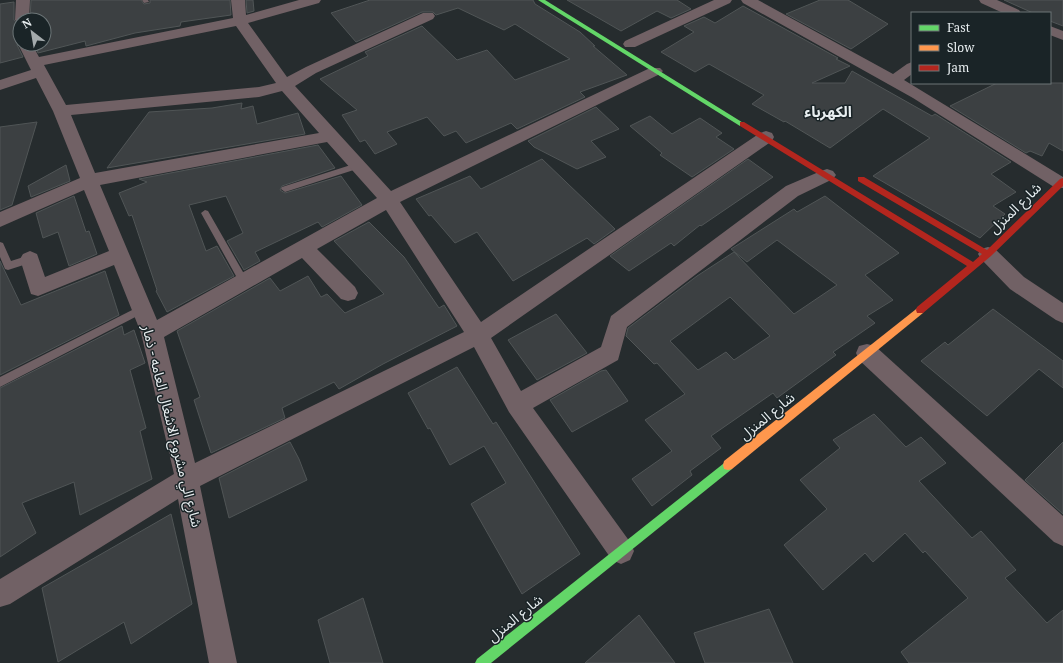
<svg xmlns="http://www.w3.org/2000/svg" width="1063" height="663" font-family="'Noto Serif','Noto Sans Arabic',serif">
<rect width="100%" height="100%" fill="#262c2e"/>
<g fill="#3c4042" stroke="#505556" fill-rule="evenodd">
<polygon points="31,0 141,0 144,4 150,3 150,0 230,0 231,15 181,22 180,26 135,33 86,46 85,41 38,53 34,44 44,44 44,20 30,20"/>
<polygon points="246,0 253,0 254,11 247,13"/>
<polygon points="370,0 533,0 535,4 580,32 595,46 593,46 627,75 580,92 585,97 517,129 511,123 466,143 456,131 444,136 427,117 387,132 397,144 375,154 365,140 360,142 342,115 357,110 320,79 368,56 365,52 422,26 457,60 487,50 515,80 570,59 515,24 504,30 458,8 436,15 433,12 422,12 356,42 331,13"/>
<polygon points="567,0 677,0 691,9 671,18 657,11 621,31"/>
<polygon points="820,0 848,0 888,24 851,49 786,14"/>
<polygon points="1004,0 1063,0 1063,26 1050,21 1050,13 1033,13"/>
<polygon points="14,2 14,20 20,25 20,40 17,45 23,57 0,63 0,4"/>
<polygon points="743,6 838,58 836,59 850,66 812,83 845,83 852,71 932,116 935,114 1011,162 991,174 1016,192 993,206 1005,214 980,238 873,176 930,138 883,109 830,148 785,121 784,122 752,104 764,95 709,64 695,72 661,52 694,32 684,26 704,17 715,23"/>
<polygon points="997,83 1063,83 1063,151 1049,143 1042,156 1030,151 1026,153 950,106"/>
<polygon points="242,103 241,109 253,106 257,124 298,113 305,134 107,168 149,112 212,108"/>
<polygon points="596,107 619,129 591,141 606,157 577,169 534,147 528,141"/>
<polygon points="650,116 672,134 700,118 722,133 716,137 734,149 692,177 660,155 662,153 630,126"/>
<polygon points="37,122 12,205 0,210 0,127"/>
<polygon points="318,145 335,168 282,186 280,190 285,193 341,176 362,205 322,227 318,222 255,252 260,261 244,270 227,241 243,233 226,196 189,205 206,251 217,246 234,276 167,312 156,291 157,290 132,215 129,216 119,193 147,182 139,179"/>
<polygon points="542,159 615,229 594,244 587,238 513,281 477,232 455,243 431,215 429,216 416,199 470,176 481,189"/>
<polygon points="748,159 773,177 701,226 700,225 674,246 671,243 629,271 610,256"/>
<polygon points="66,165 70,181 31,197 28,186"/>
<polygon points="74,196 86,232 89,231 97,254 69,266 58,232 43,238 36,213"/>
<path d="M825,196l74,57 -34,22 28,25 -26,16 8,7 -42,29 3,3 -59,43 -4,-5 -62,43 10,12 -31,23 2,4 -40,31 -20,-27 40,-28 -27,-31 40,-26 -28,-31 -3,1 -28,-28 2,-8 69,-52 37,-24 60,62 43,-29 -60,-45 -30,22 -16,-13 63,-40 3,3zM730,297l40,39 -36,24 -8,-8 -28,18 -28,-29z"/>
<polygon points="369,222 404,257 439,308 444,305 457,326 383,364 339,389 334,382 282,408 285,418 211,453 194,400 200,397 177,331 270,278 280,291 308,276 321,297 327,294 345,313 384,294 334,241"/>
<polygon points="0,261 21,305 105,271 119,315 0,375"/>
<polygon points="993,309 1063,361 1063,388 1039,369 987,416 921,361 945,342 948,345"/>
<polygon points="556,314 587,353 537,380 508,340"/>
<polygon points="122,326 124,335 134,330 145,363 130,370 146,428 140,431 152,479 80,515 74,482 22,503 36,533 0,557 0,388"/>
<polygon points="457,367 493,424 496,422 580,554 522,594 471,504 506,483 484,446 450,465 430,428 428,429 408,393"/>
<polygon points="606,370 628,401 572,432 550,400 601,371"/>
<polygon points="874,414 906,447 921,437 946,463 919,481 972,538 981,531 1016,570 1005,578 1047,623 1063,610 1063,663 909,663 901,652 968,598 925,551 923,553 905,533 873,562 865,553 823,590 784,545 827,509 800,480 840,448 833,440"/>
<polygon points="290,442 299,459 307,480 229,518 219,478"/>
<polygon points="1063,442 1063,514 1025,480"/>
<polygon points="171,514 192,604 131,644 124,622 58,662 42,588"/>
<polygon points="363,598 383,663 330,663 318,620"/>
<polygon points="769,609 793,663 705,663 694,633"/>
<polygon points="639,615 675,663 585,663"/>
</g>
<g fill="none" stroke-linecap="round" stroke-linejoin="round">
<g fill="#716165" fill-rule="evenodd">
<polygon points="142,0 148,0 149,2 144,3"/>
<polygon points="357,163 360,164 360,168 285,192 281,189 282,187"/>
<polygon points="205,210 208,211 247,279 249,282 247,285 241,285 201,213"/>
<polygon points="0,242 3,243 11,261 33,254 38,258 36,261 8,270 5,269 0,257"/>
<polygon points="142,305 145,306 147,309 145,312 0,387 0,377"/>
</g>
<g fill="#716165" fill-rule="evenodd">
<polygon points="16,0 30,0 29,20 20,20 20,24 15,20"/>
<path d="M231,0h14l1,15 53,-15h22l-2,3 -71,20 39,54 19,-10 117,-54h10l2,3 -2,3 -117,54 -21,13 96,105 259,-123h10l3,3 -3,3 -260,128 81,120 279,-189 6,-2 6,2 2,4 -2,4 -281,197 30,53 80,-44 10,-31 175,-130 35,-15 6,-2 6,2 3,4 -3,4 -35,17 -171,131 -9,33 -85,48 97,134 4,9 -4,9 -9,4 -9,-4 -103,-148 -35,-65 -274,139 37,177h-28l-31,-164 -168,105 -10,3v-28l174,-105 -33,-141 -27,-68 -76,31 -7,-2 -11,-35 3,-5 7,-3 7,3 8,23 64,-26 -25,-61 -84,37v-15l80,-34 -27,-67 -17,-33 -36,12v-10l31,-10 -13,-26 2,-3v3h12l7,13 194,-39zM236,26l40,57 -17,4 -193,18 -22,-40zM282,91l37,42 -224,40 -24,-58 188,-18zM327,142l50,56 -220,122 -57,-135zM386,210l78,122 -269,131 -31,-126 138,-79 39,41 7,2 7,-2 3,-6 -3,-6 -38,-38z"/>
<polygon points="714,0 732,0 730,3 635,47 625,47 623,44 625,41"/>
<polygon points="741,0 758,0 893,74 907,64 912,62 912,74 904,80 1063,177 1063,188 1054,187 913,98 743,3"/>
<polygon points="979,0 997,0 1019,10 1021,13 1003,13 981,3"/>
<polygon points="1050,26 1063,31 1063,40 1050,35"/>
<polygon points="988,247 995,249 1024,277 1063,303 1063,323 1056,320 1010,289 981,259 978,254 981,249"/>
<polygon points="867,344 875,346 1063,516 1063,546 1054,542 859,360 856,353 859,346"/>
</g>
<g fill="#63d668" fill-rule="evenodd">
<polygon points="538,0 545,0 745,124 744,126 740,126"/>
<polygon points="728,460 732,461 733,465 732,469 491,663 475,663 477,659"/>
</g>
<polygon fill="#ff974d" fill-rule="evenodd" points="920,306 923,307 924,310 923,313 732,469 728,470 724,469 723,465 724,461"/>
<polygon fill="#b3261e" fill-rule="evenodd" points="740,122 744,122 973,262 982,254 858,181 858,177 864,177 987,250 1060,179 1063,178 1063,186 991,256 923,313 917,313 916,310 917,307 967,266 740,126"/>
</g>
<g text-anchor="middle" stroke-width="3" stroke-linejoin="round" paint-order="stroke">
<g font-size="14" fill="#e8eef0" stroke="#1a2427">
<text transform="translate(1015 208) rotate(-44)" y="5">شارع المنزل</text>
<text transform="translate(767 416) rotate(-39)" y="5">شارع المنزل</text>
<text transform="translate(172 426) rotate(76)" y="5">شارع الي مشروع الاشغال العامه - ذمار</text>
<text transform="translate(515 618) rotate(-39)" y="5">شارع المنزل</text>
</g>
<g font-size="15" font-weight="bold" fill="#e8eef0" stroke="#1a2427">
<text x="828" y="117">الكهرباء</text>
</g>
</g>
<rect x="911" y="12" width="140" height="72" fill="#1a2427" stroke="#6c7577"/>
<rect x="919" y="25" width="20" height="6" fill="#63d668" stroke="#6c7577"/>
<text x="947" y="32" font-size="12" fill="#e8eef0">Fast</text>
<rect x="919" y="45" width="20" height="6" fill="#ff974d" stroke="#6c7577"/>
<text x="947" y="52" font-size="12" fill="#e8eef0">Slow</text>
<rect x="919" y="65" width="20" height="6" fill="#b3261e" stroke="#6c7577"/>
<text x="947" y="72" font-size="12" fill="#e8eef0">Jam</text>
<g transform="translate(32 32) rotate(329)"><circle r="19" fill="#1a2427" stroke="#6c7577"/>
<path d="M0-3L7 15L0 10L-7 15Z" fill="#a4aaac"/>
<text y="-6" font-size="11" font-weight="bold" text-anchor="middle" fill="#e8eef0">N</text>
</g>
</svg>
